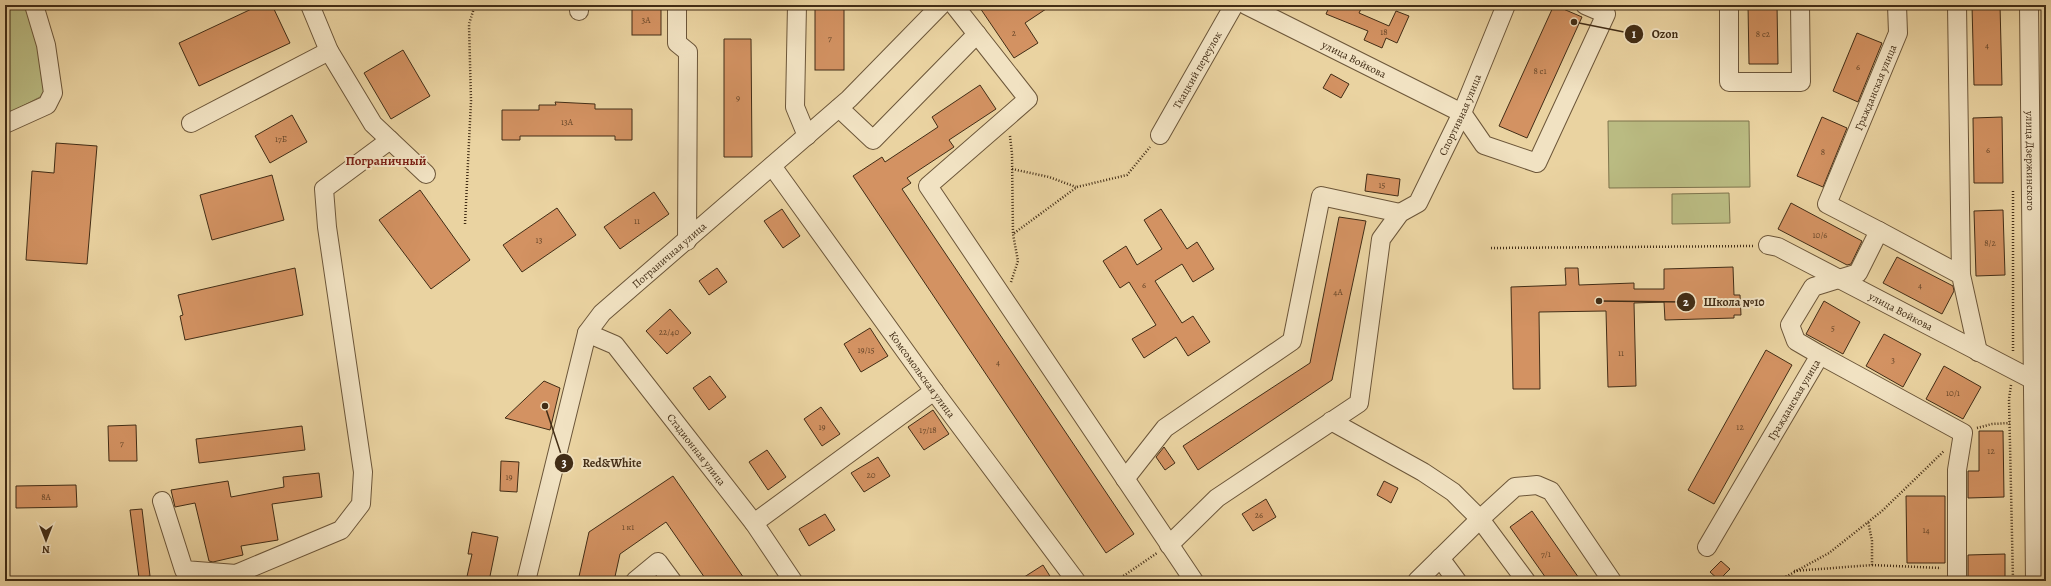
<svg xmlns="http://www.w3.org/2000/svg" width="2051" height="586" font-family="Alegreya,serif">
<rect width="100%" height="100%" fill="#ead3a1"/>
<filter id="stains"><feTurbulence type="fractalNoise" baseFrequency=".005" numOctaves="4"/><feColorMatrix values="0 0 0 0 .2 0 0 0 0 .09 0 0 0 0 .02 0 0 0 .5 -.17"/></filter>
<radialGradient id="worn" r=".72"><stop offset=".6" stop-color="#630" stop-opacity="0"/><stop offset="1" stop-color="#630" stop-opacity=".3"/></radialGradient>
<g fill="#babb82" stroke="#7e744c">
<polygon points="5,5 27,5 38,49 46,94 5,115"/>
<polygon points="1749,121 1750,187 1609,188 1608,121"/>
<polygon points="1729,193 1730,223 1672,224 1672,194"/>
</g>
<g fill="#d39262" stroke="#422d16">
<polygon points="260,5 272,5 290,43 199,86 179,43"/>
<rect x="632" y="5" width="29" height="30"/>
<rect x="815" y="5" width="29" height="65"/>
<polygon points="978,5 1052,5 1025,23 1038,43 1014,58"/>
<polygon points="1330,5 1363,5 1359,13 1389,26 1396,11 1409,16 1397,43 1386,38 1382,48 1364,40 1368,31 1326,14"/>
<polygon points="1554,5 1582,17 1527,138 1499,126"/>
<polygon points="1748,5 1777,5 1778,64 1749,64"/>
<polygon points="1972,5 2000,5 2002,85 1974,85"/>
<polygon points="1857,33 1882,43 1858,102 1833,91"/>
<polygon points="724,39 751,39 752,157 724,157"/>
<polygon points="403,50 430,96 391,119 364,73"/>
<polygon points="1331,74 1349,84 1341,98 1323,88"/>
<polygon points="980,85 996,109 949,140 954,147 907,178 911,183 902,189 1134,534 1106,553 853,176 882,157 885,162 938,127 932,117"/>
<polygon points="555,102 595,104 595,109 632,109 632,140 615,140 615,136 520,136 520,140 502,140 502,110 539,110 539,105 556,105"/>
<polygon points="292,115 307,142 270,163 255,136"/>
<polygon points="1822,117 1847,128 1823,187 1797,176"/>
<polygon points="2002,117 2003,183 1974,183 1973,118"/>
<polygon points="56,143 97,146 87,264 26,260 32,171 54,173"/>
<polygon points="1367,174 1400,179 1398,196 1365,191"/>
<polygon points="272,175 284,220 212,240 200,195"/>
<polygon points="420,190 470,260 431,289 379,220"/>
<polygon points="654,192 669,214 620,249 604,227"/>
<polygon points="1791,203 1862,241 1851,264 1847,265 1778,229"/>
<polygon points="557,208 576,235 522,272 503,245"/>
<polygon points="782,209 800,236 783,248 764,221"/>
<polygon points="1161,209 1187,249 1197,242 1214,269 1193,282 1182,264 1155,281 1182,323 1193,316 1210,342 1188,356 1176,337 1144,358 1132,339 1156,325 1129,282 1120,288 1103,261 1126,246 1137,265 1162,249 1144,220"/>
<polygon points="2003,210 2005,275 1976,276 1974,211"/>
<polygon points="1339,217 1366,221 1332,380 1198,470 1183,446 1310,363"/>
<polygon points="1897,257 1953,286 1954,291 1942,314 1883,283"/>
<polygon points="1733,267 1734,295 1740,295 1741,315 1734,315 1734,318 1665,320 1664,302 1634,303 1636,386 1608,387 1606,311 1539,312 1540,389 1513,389 1511,287 1566,285 1565,268 1578,268 1579,285 1634,283 1634,289 1664,289 1664,269"/>
<polygon points="295,268 303,315 185,340 180,316 183,315 178,295"/>
<polygon points="717,268 727,282 709,295 699,281"/>
<polygon points="1824,301 1860,322 1843,354 1806,334"/>
<polygon points="670,309 691,333 667,354 646,331"/>
<polygon points="870,328 888,356 861,372 844,344"/>
<polygon points="1884,334 1921,354 1903,387 1866,366"/>
<polygon points="1766,350 1792,365 1714,504 1688,490"/>
<polygon points="1944,366 1981,387 1963,419 1926,399"/>
<polygon points="710,376 726,397 709,410 693,388"/>
<polygon points="544,381 560,388 550,430 505,418"/>
<polygon points="821,407 840,434 822,446 804,419"/>
<polygon points="933,410 949,434 924,450 908,427"/>
<polygon points="136,425 137,461 109,461 108,426"/>
<polygon points="302,426 305,450 199,463 196,439"/>
<polygon points="1979,431 2003,431 2004,497 1968,498 1968,471 1979,471"/>
<polygon points="1164,447 1175,463 1165,470 1156,457"/>
<polygon points="767,450 786,477 768,490 749,462"/>
<polygon points="878,457 890,476 864,492 851,473"/>
<polygon points="501,461 519,462 517,492 500,491"/>
<polygon points="319,473 322,497 272,504 278,540 241,546 243,555 213,562 209,561 195,503 175,507 171,490 228,481 231,497 284,487 283,477"/>
<polygon points="673,476 746,581 707,581 666,522 620,554 614,581 578,581 589,532"/>
<polygon points="1384,481 1398,488 1391,503 1377,495"/>
<polygon points="76,485 77,507 16,508 16,486"/>
<polygon points="1906,496 1945,496 1945,563 1907,563"/>
<polygon points="1266,499 1276,517 1253,531 1242,514"/>
<polygon points="142,509 150,576 139,578 130,510"/>
<polygon points="1532,511 1581,581 1548,581 1510,527"/>
<polygon points="825,514 835,530 809,546 799,529"/>
<polygon points="472,532 498,537 489,581 466,581 472,554 468,554"/>
<polygon points="2005,554 2005,581 1968,581 1968,555"/>
<polygon points="1721,561 1730,569 1719,580 1710,572"/>
<polygon points="1043,565 1053,581 1018,581"/>
</g>
<g fill="none" stroke-linecap="round" stroke-linejoin="round">
<defs>
<g id="minor">
<polyline points="310,5 329,51 373,124 426,174"/>
<polyline points="579,5 579,11"/>
<polyline points="677,5 677,43 688,52 687,241"/>
<polyline points="797,5 795,107 807,136"/>
<polyline points="954,5 1028,99 928,186 1194,581"/>
<path id="s1" d="M1246,5l216,108 22,32 53,18 69,-149 -21,-9"/>
<polyline points="1729,5 1729,82 1801,82 1800,5"/>
<polyline points="1957,5 1961,275"/>
<path id="s2" d="M2029,5l6,576"/>
<polyline points="839,108 873,140 977,34"/>
<polyline points="191,123 329,51"/>
<polyline points="5,124 47,105 53,93 46,45 34,5"/>
<path id="s3" d="M1160,135l74,-130"/>
<path id="s4" d="M772,166l162,225 142,190"/>
<polyline points="1879,231 1961,275 1978,352"/>
<path id="s5" d="M1768,245l10,2 255,133"/>
<path id="s6" d="M587,333l28,12 139,178 39,58"/>
<polyline points="1820,355 1963,433 1957,470 1957,581"/>
<polyline points="1331,421 1423,472 1453,492 1480,519 1515,487 1537,485 1551,491 1612,581"/>
<polyline points="1125,479 1165,428 1292,341 1321,196 1400,213"/>
<polyline points="162,501 184,570 236,574 341,530 361,504 363,472 327,227 324,189 390,140"/>
<polyline points="754,523 934,391"/>
<path id="s7" d="M1169,545l48,-47 142,-95 22,-164 19,-26 18,-10 44,-90 44,-108"/>
<path id="s8" d="M1707,547l113,-192 -24,-14 -6,-16 23,-38 45,-14 21,-42 -52,-27 71,-171 -1,-28"/>
<polyline points="1440,558 1457,581"/>
<path id="s9" d="M526,581l61,-248 15,-20 247,-214 92,-94"/>
<polyline points="635,581 658,562 672,581"/>
<polyline points="1417,581 1480,519 1526,581"/>
</g>
</defs>
<use href="#minor" stroke="#6c5639" stroke-width="20"/>
<g stroke="#422d16" stroke-width="2.5" stroke-dasharray="1 2" stroke-linecap="butt">
<polyline points="1010,136 1012,154 1013,234"/>
<polyline points="1012,169 1049,177 1076,187"/>
<polyline points="2013,191 2013,352"/>
<polyline points="465,224 471,101 469,24 475,5"/>
<polyline points="1491,248 1754,246"/>
<polyline points="1011,282 1018,261 1013,234 1077,187 1127,175 1150,147"/>
<polyline points="2011,385 2009,399 2013,581"/>
<polyline points="1977,428 1992,424 2010,423"/>
<polyline points="1872,565 1941,568"/>
<polyline points="1794,571 1872,565 1872,541 1868,521"/>
<polyline points="1116,581 1157,553"/>
<polyline points="1778,581 1829,553 1882,511 1944,451"/>
</g>
<use href="#minor" stroke="#f1e2c2" stroke-width="18"/>
</g>
<g text-anchor="middle" stroke-width="4" stroke-linejoin="round" paint-order="stroke">
<g font-size="9" fill="#664629">
<text x="646" y="23">3А</text>
<text x="1384" y="35">18</text>
<text x="1014" y="36">2</text>
<text x="1763" y="37">8 с2</text>
<text x="830" y="41">7</text>
<text x="1987" y="48">4</text>
<text x="1858" y="70">6</text>
<text x="1540" y="74">8 с1</text>
<text x="738" y="101">9</text>
<text x="567" y="125">13А</text>
<text x="281" y="142">17Б</text>
<text x="1988" y="153">6</text>
<text x="1823" y="155">8</text>
<text x="1382" y="188">15</text>
<text x="637" y="224">11</text>
<text x="1820" y="238">10/6</text>
<text x="539" y="243">13</text>
<text x="1990" y="246">8/2</text>
<text x="1144" y="288">6</text>
<text x="1920" y="288">4</text>
<text x="1338" y="295">4А</text>
<text x="1833" y="331">5</text>
<text x="669" y="335">22/40</text>
<text x="866" y="353">19/15</text>
<text x="1621" y="356">11</text>
<text x="1893" y="363">3</text>
<text x="998" y="365">4</text>
<text x="1953" y="396">10/1</text>
<text x="822" y="430">19</text>
<text x="1740" y="430">12</text>
<text x="928" y="433">17/18</text>
<text x="122" y="446">7</text>
<text x="1991" y="454">12</text>
<text x="871" y="478">20</text>
<text x="509" y="480">19</text>
<text x="46" y="500">8А</text>
<text x="1259" y="518">26</text>
<text x="628" y="530">1 к1</text>
<text x="1926" y="533">14</text>
<text x="1546" y="557">7/1</text>
</g>
<g font-size="11" fill="#422d16" stroke="#f1e2c2">
<text dy="4" stroke="none"><textPath href="#s1" startOffset="121">улица Войкова</textPath></text>
<text dy="4" stroke="none"><textPath href="#s3" startOffset="75">Ткацкий переулок</textPath></text>
<text dy="4" stroke="none"><textPath href="#s8" startOffset="591">Гражданская улица</textPath></text>
<text dy="4" stroke="none"><textPath href="#s7" startOffset="554">Спортивная улица</textPath></text>
<text dy="4" stroke="none"><textPath href="#s2" startOffset="156">улица Дзержинского</textPath></text>
<text dy="4" stroke="none"><textPath href="#s9" startOffset="369">Пограничная улица</textPath></text>
<text dy="4" stroke="none"><textPath href="#s5" startOffset="149">улица Войкова</textPath></text>
<text dy="4" stroke="none"><textPath href="#s4" startOffset="257">Комсомольская улица</textPath></text>
<text dy="4" stroke="none"><textPath href="#s8" startOffset="171">Гражданская улица</textPath></text>
<text dy="4" stroke="none"><textPath href="#s6" startOffset="163">Стадионная улица</textPath></text>
</g>
<g font-size="13" font-weight="bold" fill="#7a1f14" stroke="#f1e2c2">
<text x="386" y="165">Пограничный</text>
</g>
</g>
<path fill="none" stroke="#422d16" stroke-width="1.5" d="M1574 22L1634 34M1599 301L1686 302M545 406L564 463"/>
<g fill="#422d16" stroke="#f1e2c2" stroke-width="1.5">
<circle cx="1574" cy="22" r="4"/>
<circle cx="1599" cy="301" r="4"/>
<circle cx="545" cy="406" r="4"/>
<circle cx="1634" cy="34" r="10"/>
<circle cx="1686" cy="302" r="10"/>
<circle cx="564" cy="463" r="10"/>
</g>
<g font-size="12" text-anchor="middle" font-weight="bold" fill="#fff">
<text x="1634" y="38">1</text>
<text x="1686" y="306">2</text>
<text x="564" y="467">3</text>
</g>
<g font-size="12" text-anchor="middle" font-weight="bold" fill="#422d16" stroke="#f1e2c2" stroke-width="4" stroke-linejoin="round" paint-order="stroke">
<text x="1665" y="38">Ozon</text>
<text x="1734" y="306">Школа №10</text>
<text x="612" y="467">Red&amp;White</text>
</g>
<rect width="2051" height="586" fill="none" stroke="#ead3a1" stroke-width="20"/>
<rect x="6" y="6" width="2039" height="574" fill="none" stroke="#422d16" stroke-width="2"/>
<rect x="10" y="10" width="2031" height="566" fill="none" stroke="#422d16"/>
<g transform="translate(46 540) rotate(180)" stroke="#f1e2c2" stroke-width="3" paint-order="stroke">
<path d="M0-3L7 15L0 10L-7 15Z" fill="#422d16"/>
<text y="-6" font-size="11" font-weight="bold" text-anchor="middle" fill="#422d16">N</text>
</g>
<rect width="100%" height="100%" filter="url(#stains)"/>
<rect width="100%" height="100%" fill="url(#worn)"/>
</svg>
